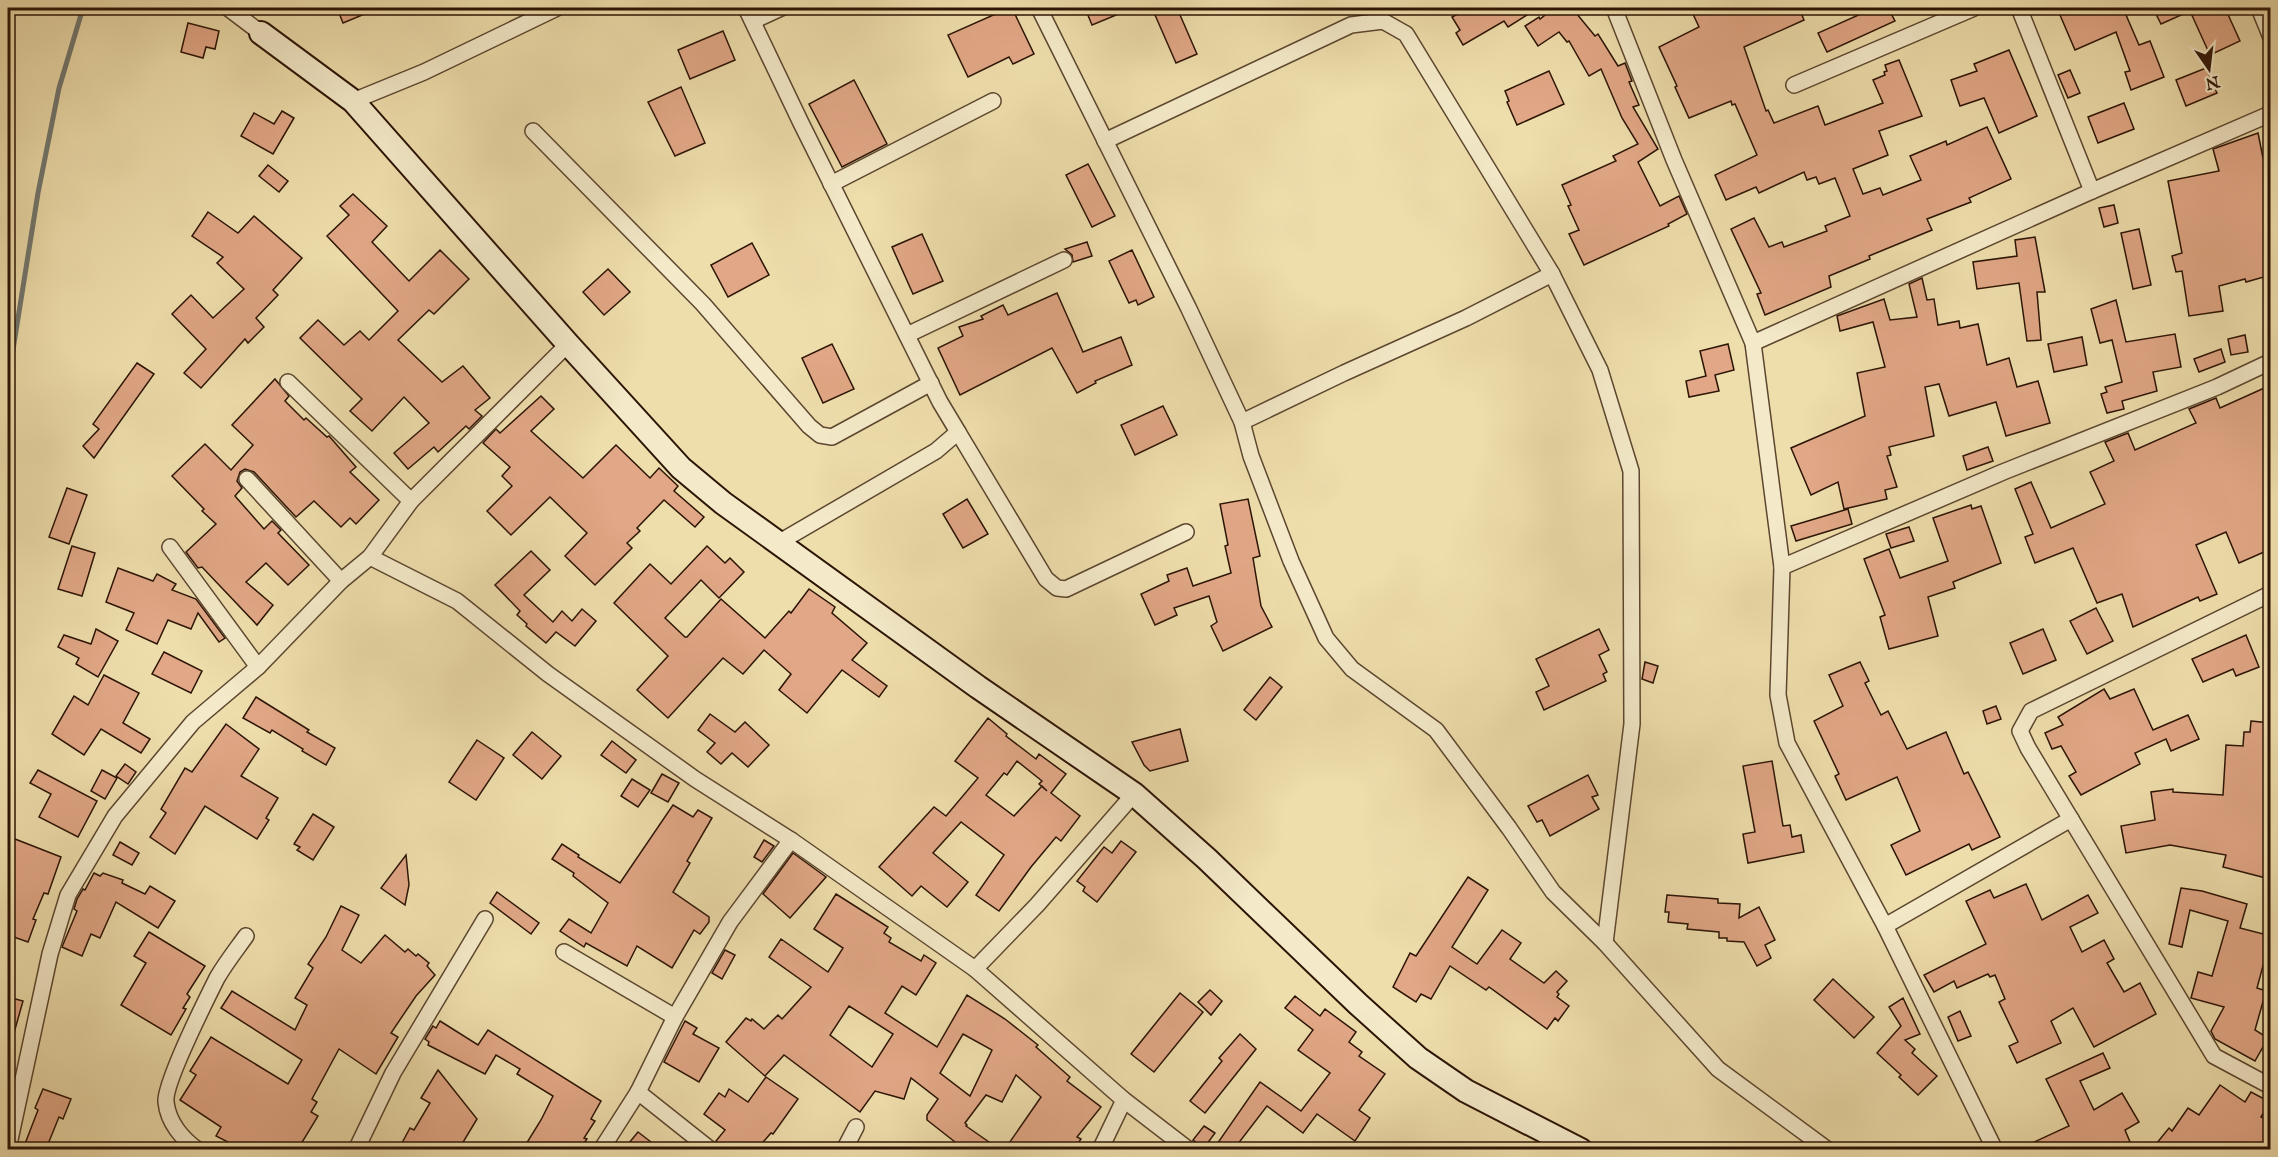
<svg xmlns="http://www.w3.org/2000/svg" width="2278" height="1157" font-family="'IM FELL English',serif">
<rect width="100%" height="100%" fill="#eedeac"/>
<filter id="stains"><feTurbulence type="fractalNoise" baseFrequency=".00333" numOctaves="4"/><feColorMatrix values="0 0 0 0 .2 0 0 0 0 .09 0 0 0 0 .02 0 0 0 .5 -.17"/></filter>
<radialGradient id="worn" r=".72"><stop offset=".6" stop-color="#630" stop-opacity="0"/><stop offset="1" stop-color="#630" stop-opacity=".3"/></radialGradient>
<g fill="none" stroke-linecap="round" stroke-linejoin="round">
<polyline stroke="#71776f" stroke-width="5" points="8,381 38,193 59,88 83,8"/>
</g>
<g fill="#e1a786" stroke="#2c1405" stroke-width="1.5" fill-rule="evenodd">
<polygon points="337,8 379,8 343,23"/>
<polygon points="1009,8 1012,8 1034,54 1013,64 1009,57 968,77 948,35"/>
<polygon points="1085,8 1133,8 1092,25"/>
<polygon points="1152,8 1177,8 1197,54 1176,63"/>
<polygon points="1469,8 1538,8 1508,27 1504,21 1463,45 1456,33 1460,30 1452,17"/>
<polygon points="1554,8 1572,8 1595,36 1598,34 1618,66 1625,63 1632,81 1629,82 1639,105 1633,107 1658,149 1638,162 1660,206 1679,196 1687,214 1668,224 1669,226 1584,265 1569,234 1579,230 1568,206 1571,205 1562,185 1616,161 1613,156 1638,144 1622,118 1601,69 1589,76 1569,41 1567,42 1559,32 1538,46 1525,26 1539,17 1540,19"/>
<polygon points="1701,8 1799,8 1804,20 1744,47 1766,111 1768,110 1774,123 1818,106 1825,125 1883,103 1873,80 1885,75 1884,72 1887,71 1885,65 1899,60 1922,116 1879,131 1888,155 1853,169 1863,194 1880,188 1883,195 1921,180 1910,156 1946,141 1947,145 1987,127 2011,179 1969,198 1971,202 1927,219 1932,230 1869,256 1870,259 1829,276 1831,287 1765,315 1757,294 1761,293 1731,229 1754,218 1769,247 1782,242 1784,247 1827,231 1825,226 1850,216 1835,178 1819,184 1816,177 1807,180 1804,172 1759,193 1756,187 1726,200 1715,175 1757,155 1735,104 1732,105 1731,101 1689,118 1675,87 1677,86 1659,47 1699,27 1692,12"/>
<polygon points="1874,8 1888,8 1895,21 1827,52 1818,33"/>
<polygon points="2057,8 2123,8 2139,45 2150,41 2164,77 2131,90 2125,72 2130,71 2116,32 2075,50"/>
<polygon points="2153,8 2225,8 2240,41 2210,55 2190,11 2161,24"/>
<polygon points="188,23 219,31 215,49 206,47 203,58 181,52"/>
<polygon points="723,31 735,60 690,79 678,50"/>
<polygon points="2009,50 2037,116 1999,133 1984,98 1960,106 1951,80 1977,71 1974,64"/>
<polygon points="2206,68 2217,93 2186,106 2176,80"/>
<polygon points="2070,70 2080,93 2068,98 2058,75"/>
<polygon points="1549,71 1564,104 1517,125 1507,102 1509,101 1505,91"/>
<polygon points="854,80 887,144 842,167 809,104"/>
<polygon points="681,87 705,143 675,156 648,102"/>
<polygon points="2124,103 2134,129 2098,143 2088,117"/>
<polygon points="282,111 294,118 273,154 241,136 254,113 274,124"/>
<polygon points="2258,133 2263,158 2267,157 2271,174 2271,275 2246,282 2245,279 2219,286 2223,311 2189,316 2182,271 2176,272 2172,256 2182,253 2168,181 2219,171 2213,149"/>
<polygon points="1088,164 1115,216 1092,227 1066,175"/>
<polygon points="268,165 288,181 279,192 259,176"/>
<polygon points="353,194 387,226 372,242 409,281 440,250 469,279 434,314 429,310 398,340 442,382 463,366 490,398 475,410 482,416 469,429 466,426 438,452 434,447 408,469 394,453 429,423 404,397 372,431 350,411 362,399 300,338 318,320 344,345 360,331 369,340 398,311 327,236 349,215 340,206"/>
<polygon points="2114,205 2118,223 2104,227 2099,208"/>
<polygon points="208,212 238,233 254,216 302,258 273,290 278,295 256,318 264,327 248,343 245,339 201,388 184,373 206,349 172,314 191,295 213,318 244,289 217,263 223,257 192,236"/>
<polygon points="2139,229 2151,285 2133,289 2121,233"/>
<polygon points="922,234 943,281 913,294 892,247"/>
<polygon points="2035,237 2045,292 2037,292 2041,340 2027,341 2019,283 1977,289 1973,262 2017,256 2015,240"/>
<polygon points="1087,242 1092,256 1073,262 1072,255 1065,249"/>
<polygon points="752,243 769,275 728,297 711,265"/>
<polygon points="1132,250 1154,297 1138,305 1136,300 1129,303 1109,261"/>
<polygon points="608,269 630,292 604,315 583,292"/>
<polygon points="1922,278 1927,300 1934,299 1938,325 1959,321 1960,328 1978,324 1987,365 2009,358 2017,387 2038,381 2050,423 2006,436 1996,402 1949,416 1939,384 1925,387 1934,436 1889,447 1891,455 1887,456 1897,487 1885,490 1887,499 1844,509 1838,482 1811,495 1791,448 1865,416 1857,373 1885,367 1873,322 1840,331 1837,316 1884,299 1890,320 1917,317 1909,284"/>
<polygon points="1057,293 1083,352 1121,337 1132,365 1095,381 1096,383 1077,393 1052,348 960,395 938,348 963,336 959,327 983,319 981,316 1003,305 1008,315"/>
<polygon points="2116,300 2126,342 2175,334 2181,367 2153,372 2157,391 2122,401 2124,409 2107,413 2101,394 2107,392 2105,387 2122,382 2112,340 2100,343 2091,309"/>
<polygon points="2245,335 2248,352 2231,355 2228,339"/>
<polygon points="2082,337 2087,365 2054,372 2048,344"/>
<polygon points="832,344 854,389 823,403 802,358"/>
<polygon points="1728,344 1734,370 1715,375 1719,391 1689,397 1686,381 1706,376 1700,351"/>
<polygon points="2221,349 2225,362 2199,372 2194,359"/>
<polygon points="137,363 154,374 94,458 83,446 99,429 93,424"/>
<polygon points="275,379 289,396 285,401 304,420 306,418 327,437 329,436 356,467 350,472 379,500 356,524 350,518 341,527 314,501 296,517 254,472 245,469 240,472 237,481 242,488 235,496 264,529 272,521 281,530 278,533 309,565 288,585 266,563 246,582 273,605 257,625 202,567 198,568 186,552 216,524 202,511 204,509 172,476 205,444 231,470 253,445 232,425"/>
<polygon points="2271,385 2271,549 2239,563 2226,532 2196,545 2217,594 2200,601 2198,597 2133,627 2122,594 2097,603 2073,548 2035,563 2025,537 2033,534 2015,489 2031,482 2051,528 2105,504 2090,472 2114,461 2105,442 2128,433 2135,450 2196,423 2189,409 2216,398 2220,408"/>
<polygon points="541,396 554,409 531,431 583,478 616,445 650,478 659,468 678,486 674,491 704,517 695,527 664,500 637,528 640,531 627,543 632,548 595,585 565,556 587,533 550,497 511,535 487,511 512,486 502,476 510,467 483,443 496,429 500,433"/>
<polygon points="1163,406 1177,435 1135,455 1121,425"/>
<polygon points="1988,447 1993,461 1967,470 1963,456"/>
<polygon points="67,488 87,495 69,544 49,537"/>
<polygon points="967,499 988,534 963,548 943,514"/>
<polygon points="1248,499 1260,556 1253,558 1261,606 1272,627 1223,651 1211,626 1217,622 1209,596 1174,608 1177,615 1155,625 1141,594 1169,581 1167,575 1187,568 1193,586 1231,573 1225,546 1228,545 1220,504"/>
<polygon points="1971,505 1972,509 1981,506 2001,563 1953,582 1955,588 1928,597 1938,636 1889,649 1880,617 1885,615 1864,559 1889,549 1900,578 1948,561 1933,518"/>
<polygon points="1848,509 1852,524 1796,541 1791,526"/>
<polygon points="1909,527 1914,541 1891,548 1886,534"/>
<polygon points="72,546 95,553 82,596 58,589"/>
<polygon points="707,546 725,563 730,558 744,572 719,598 701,580 665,618 685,637 687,637 721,599 765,638 789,611 791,613 809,589 835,607 832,613 867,643 852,660 887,686 879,697 842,670 807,713 779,690 791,674 764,650 743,674 723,658 668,718 637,690 668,656 614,603 650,564 671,584"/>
<polygon points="531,551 550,570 524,595 553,622 562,611 572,621 582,609 596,621 575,646 556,632 546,643 526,626 527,624 517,615 520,611 495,585"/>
<polygon points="118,568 153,581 157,574 176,584 172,590 196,599 225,638 219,642 198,613 191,629 168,620 157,644 126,630 134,613 106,602"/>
<polygon points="2096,608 2113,641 2087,654 2070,621"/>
<polygon points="96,629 118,641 98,677 76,664 79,658 58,647 64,635 91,644"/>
<polygon points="1599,629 1609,650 1599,655 1607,672 1603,674 1606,681 1544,710 1536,692 1549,686 1536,659"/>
<polygon points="2043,629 2056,660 2023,674 2010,643"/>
<polygon points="2246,635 2259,667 2236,676 2233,669 2203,682 2192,659"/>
<polygon points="164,652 202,671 191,693 152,674"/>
<polygon points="1645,662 1658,666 1653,683 1642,679"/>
<polygon points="1860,662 1869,681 1865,683 1881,715 1888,711 1907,749 1946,732 1964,774 1968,772 2000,837 1972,850 1969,844 1906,875 1891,845 1920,831 1897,777 1846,800 1835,776 1839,774 1814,721 1843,706 1829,675"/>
<polygon points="104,675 139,693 123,723 150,739 141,753 101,729 84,755 52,734 74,696 88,705"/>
<polygon points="1270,677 1282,687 1256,720 1244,710"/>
<polygon points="2104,689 2110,699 2134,689 2153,730 2188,715 2199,739 2171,751 2166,739 2135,753 2140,764 2081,795 2069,776 2076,772 2061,746 2052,749 2045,733 2063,725 2058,717"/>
<polygon points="256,697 309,730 307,732 335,748 326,765 302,751 303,749 272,730 270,733 243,718"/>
<polygon points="1996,706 2001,719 1987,724 1983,711"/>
<polygon points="710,714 735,732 745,722 769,745 748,767 732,753 721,764 707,752 715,743 698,730"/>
<path d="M988,718l19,16 -1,2 30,23 3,-5 27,20 -15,19 29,23 -19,25 -5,-4 -25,30 -32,44 -23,-16 28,-40 -43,-33 -28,31 35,29 -21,25 -26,-21 -9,10 -33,-29 55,-60 12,9 32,-38 -23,-17zM1017,761l25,20 -3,3 8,7 -5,-5 -28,30 -28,-21 18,-22 3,2z"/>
<polygon points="2251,721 2271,723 2271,860 2266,878 2223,867 2226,855 2170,845 2126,853 2121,826 2155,820 2151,792 2173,789 2173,792 2223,795 2226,745 2243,746 2244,732 2250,732"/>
<polygon points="226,724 259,749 241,776 278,798 266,818 269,820 257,839 205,806 175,854 150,837 166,813 161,809 185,768 192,772"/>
<polygon points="1180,729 1188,761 1150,771 1144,765 1132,742"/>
<polygon points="532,732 561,756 542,779 513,755"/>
<polygon points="477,740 504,758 476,800 449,782"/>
<polygon points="612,741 636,760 626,773 601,755"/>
<polygon points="1772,761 1783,826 1790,825 1792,837 1801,835 1804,852 1748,863 1743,834 1755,832 1743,766"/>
<polygon points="125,764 136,772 128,784 116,776"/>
<polygon points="38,770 97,801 78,837 39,817 51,794 30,783"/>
<polygon points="102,770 117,778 105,799 91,791"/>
<polygon points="662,774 679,783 668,802 651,793"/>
<polygon points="1588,775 1598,795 1592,797 1599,809 1550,836 1542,820 1537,822 1528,806"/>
<polygon points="632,779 650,790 638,807 621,796"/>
<polygon points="673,805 693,817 698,810 712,818 687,861 690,863 673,892 709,917 709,922 700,934 694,930 672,968 637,946 627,966 586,943 584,947 560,931 569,919 591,933 608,903 573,876 574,873 552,859 562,844 579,855 578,857 620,883"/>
<polygon points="313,814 334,827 313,860 297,850 300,847 294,844"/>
<polygon points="15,839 61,857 48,894 44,893 33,919 36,920 28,942 8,935 8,860"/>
<polygon points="764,840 774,846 762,862 754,857"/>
<polygon points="1121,841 1136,852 1097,902 1083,891 1085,887 1077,881 1104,847 1112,853"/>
<polygon points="120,842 139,853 132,865 113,855"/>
<polygon points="793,853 826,877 790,918 763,894"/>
<polygon points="406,855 409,885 405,905 381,888"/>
<polygon points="94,873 100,876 103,873 123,880 122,883 145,894 150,886 175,901 158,928 116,902 100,938 91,934 82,956 62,947 77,911 74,909 77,899 83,889 85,890"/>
<polygon points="1468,877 1488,890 1452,947 1477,964 1502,930 1521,943 1510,959 1544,983 1556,971 1567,981 1557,992 1559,994 1557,997 1569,1006 1558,1021 1555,1018 1547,1029 1489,987 1486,990 1450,966 1431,999 1421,994 1416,1002 1393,987 1410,953 1416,956"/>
<polygon points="2026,884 2042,920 2088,895 2098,913 2070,927 2082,952 2104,940 2114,959 2107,963 2124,992 2140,983 2156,1014 2094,1047 2073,1008 2051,1021 2061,1043 2017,1063 2009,1046 2018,1042 1999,1002 2005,999 1995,975 1990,977 1988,974 1957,988 1954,981 1934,992 1924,975 1986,944 1966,901 1990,890 1994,898"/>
<polygon points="2181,888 2202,891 2247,904 2240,928 2271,936 2257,988 2266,991 2255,1030 2268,1038 2255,1061 2215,1039 2211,1031 2224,1007 2191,998 2198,972 2212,976 2228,921 2190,910 2182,947 2169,944"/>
<polygon points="497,892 539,923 531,934 490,903"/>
<path d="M836,894l52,33 -4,6 7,5 -2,4 32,19 3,-6 12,8 -20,32 -14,-9 -17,27 52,34 30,-52 38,24 33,26 -2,2 34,30 -3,4 34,26 -24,30 4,2 -7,10h-69l36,-52 -25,-22 -14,27 -16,-7 -21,28 2,2 -1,1 33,23h-35l-37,-29v-5l11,-16 -27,-21 -7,21 -29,-8 -15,21 -76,-57 -19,21 -39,-34 20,-24 5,3 1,-2 12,10 14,-14 4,4 29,-32 -42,-30 12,-18 47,33 15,-24 -29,-19zM849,1006l44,28 -21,33 -42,-32zM963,1034l29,16 -22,46 -30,-23z"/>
<polygon points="1667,895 1718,899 1718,903 1740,904 1739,918 1759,907 1775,940 1765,945 1771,958 1757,966 1744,942 1727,941 1727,938 1719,938 1719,932 1687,929 1688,924 1668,922 1669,912 1665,912"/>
<polygon points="341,906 359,915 342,950 361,963 385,935 405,952 408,949 416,956 418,954 429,963 427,966 435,975 416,996 391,1033 398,1037 376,1074 339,1049 312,1099 317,1102 311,1112 318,1116 298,1149 224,1149 228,1142 216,1136 221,1127 180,1100 196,1075 190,1071 211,1037 288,1084 302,1060 221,1008 232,991 295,1030 307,1005 295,998 313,968 308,964 326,937"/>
<polygon points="149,932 205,966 187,994 190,997 183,1008 186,1009 171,1035 121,1005 146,963 134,956"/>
<polygon points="725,950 735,955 722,979 712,973"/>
<polygon points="1833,979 1874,1017 1854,1038 1814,1000"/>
<polygon points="1210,990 1222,1001 1211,1015 1198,1002"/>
<polygon points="1180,993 1203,1012 1154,1072 1131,1054"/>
<polygon points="1295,996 1320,1016 1325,1009 1356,1032 1349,1042 1362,1052 1359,1056 1385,1074 1359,1110 1370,1118 1355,1141 1317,1114 1303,1133 1267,1106 1234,1149 1224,1149 1217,1144 1260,1082 1301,1111 1330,1073 1298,1050 1313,1030 1285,1008"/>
<polygon points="8,997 23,1001 12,1040 8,1039"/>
<polygon points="1903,998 1920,1034 1905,1040 1915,1049 1912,1053 1937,1076 1918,1095 1899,1077 1901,1075 1877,1053 1901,1026 1889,1007"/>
<polygon points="1960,1011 1971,1036 1958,1041 1948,1017"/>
<polygon points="440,1021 478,1045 488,1030 601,1101 591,1119 595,1121 584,1138 587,1139 580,1149 523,1149 541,1120 553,1096 517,1074 520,1069 496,1055 485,1074 428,1045 429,1042 425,1039 433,1026 436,1028"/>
<polygon points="685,1021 697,1028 693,1034 719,1048 699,1082 664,1062"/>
<polygon points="1240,1034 1256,1049 1205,1113 1190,1101 1222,1061 1219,1058"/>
<polygon points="2103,1053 2110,1068 2080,1081 2094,1110 2122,1093 2139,1122 2125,1130 2133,1149 2019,1149 2069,1126 2046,1079"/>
<polygon points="438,1070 477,1119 459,1149 413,1149 402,1143 410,1128 414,1130 430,1103 421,1098"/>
<polygon points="766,1077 798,1099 773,1134 771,1133 757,1149 722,1149 716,1141 725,1130 704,1114 719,1093 725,1097 729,1089 748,1102"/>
<polygon points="2220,1085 2245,1102 2251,1092 2270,1102 2261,1117 2271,1122 2271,1128 2260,1149 2152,1149 2169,1128 2172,1131 2188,1108 2199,1115"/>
<polygon points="43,1089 71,1099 63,1119 59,1117 46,1149 23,1149 38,1110 35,1108"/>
<polygon points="1204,1126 1215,1133 1204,1148 1193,1140"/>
<polygon points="638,1132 660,1149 624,1149"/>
</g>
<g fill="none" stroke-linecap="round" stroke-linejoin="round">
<defs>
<g id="street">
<polyline points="228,8 261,33"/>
<polyline points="746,8 801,123 940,402 958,432 936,451 778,543"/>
<polyline points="1039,8 1188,307 1242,422"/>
<polyline points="1614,8 1674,160 1753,343 1782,567 1778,695 1787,743 1885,926 1995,1150"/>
<polyline points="2019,8 2092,191"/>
<polyline points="2259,8 2270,35"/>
<polyline points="753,21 781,8"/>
<polyline points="1794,85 1974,8"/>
<polyline points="353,101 424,72 557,8"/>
<polyline points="533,131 703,304 809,426 820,435 832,437 931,383"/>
<polyline points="1105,141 1351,25 1383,21 1406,34 1552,274 1600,370 1631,471 1632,724 1605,943"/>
<polyline points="831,184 993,101"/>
<polyline points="1552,274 1466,318 1344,373 1242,422 1251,456 1291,561 1326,638 1352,669 1436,730 1509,828 1553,892 1605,943 1718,1069 1828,1150"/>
<polyline points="907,335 1064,260"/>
<polyline points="1753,343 2092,191 2270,114"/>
<polyline points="288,382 411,501"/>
<polyline points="958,432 1046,579 1057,588 1066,589 1186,532"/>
<polyline points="247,479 341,581"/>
<polyline points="170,547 258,667"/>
<polyline points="370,557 457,601 548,674 695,779 791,840 975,969 1124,1100 1189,1150"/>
<polyline points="1782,567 2003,472 2217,387 2270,362"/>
<polyline points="2270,594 2031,711 2020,731 2028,748 2214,1056 2270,1086"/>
<polyline points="1885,926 2071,819"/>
<polyline points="564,952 675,1017"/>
<polyline points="975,969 1037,905 1134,794"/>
<polyline points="638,1092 711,1150"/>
<polyline points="8,1149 50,954 68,895 115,816 193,722 258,667 341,581 370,557 411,501 568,344"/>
<path d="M198,1150c-16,-11 -30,-28 -32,-48 -2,-18 41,-104 51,-124 8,-14 19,-28 29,-42"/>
<polyline points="356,1150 393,1073 485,919"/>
<polyline points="601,1150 638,1092 675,1017 730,922 791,840"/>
<polyline points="844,1150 856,1127"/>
<polyline points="1100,1150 1124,1100"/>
</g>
<polyline id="secondary" points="261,33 353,101 568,344 681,468 723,503 978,687 1134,794 1207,859 1358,1004 1418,1058 1466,1091 1581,1150"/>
</defs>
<use href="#street" stroke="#5c462f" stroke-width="18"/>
<use href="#secondary" stroke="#2c1405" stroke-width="26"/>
<use href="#street" stroke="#f4eac9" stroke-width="15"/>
<use href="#secondary" stroke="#f4eac9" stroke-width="22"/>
</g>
<rect width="2278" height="1157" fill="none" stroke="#eedeac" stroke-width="30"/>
<rect x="9" y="9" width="2260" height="1139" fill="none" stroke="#2c1405" stroke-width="3"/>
<rect x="15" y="15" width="2248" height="1127" fill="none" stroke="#2c1405" stroke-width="1.5"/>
<g transform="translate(2209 69) rotate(166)" stroke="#f4eac9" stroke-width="4.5" paint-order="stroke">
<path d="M0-4.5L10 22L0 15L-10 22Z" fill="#2c1405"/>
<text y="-9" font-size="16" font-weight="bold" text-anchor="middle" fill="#2c1405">N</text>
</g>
<rect width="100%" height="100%" filter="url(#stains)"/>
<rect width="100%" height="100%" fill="url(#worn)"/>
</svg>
